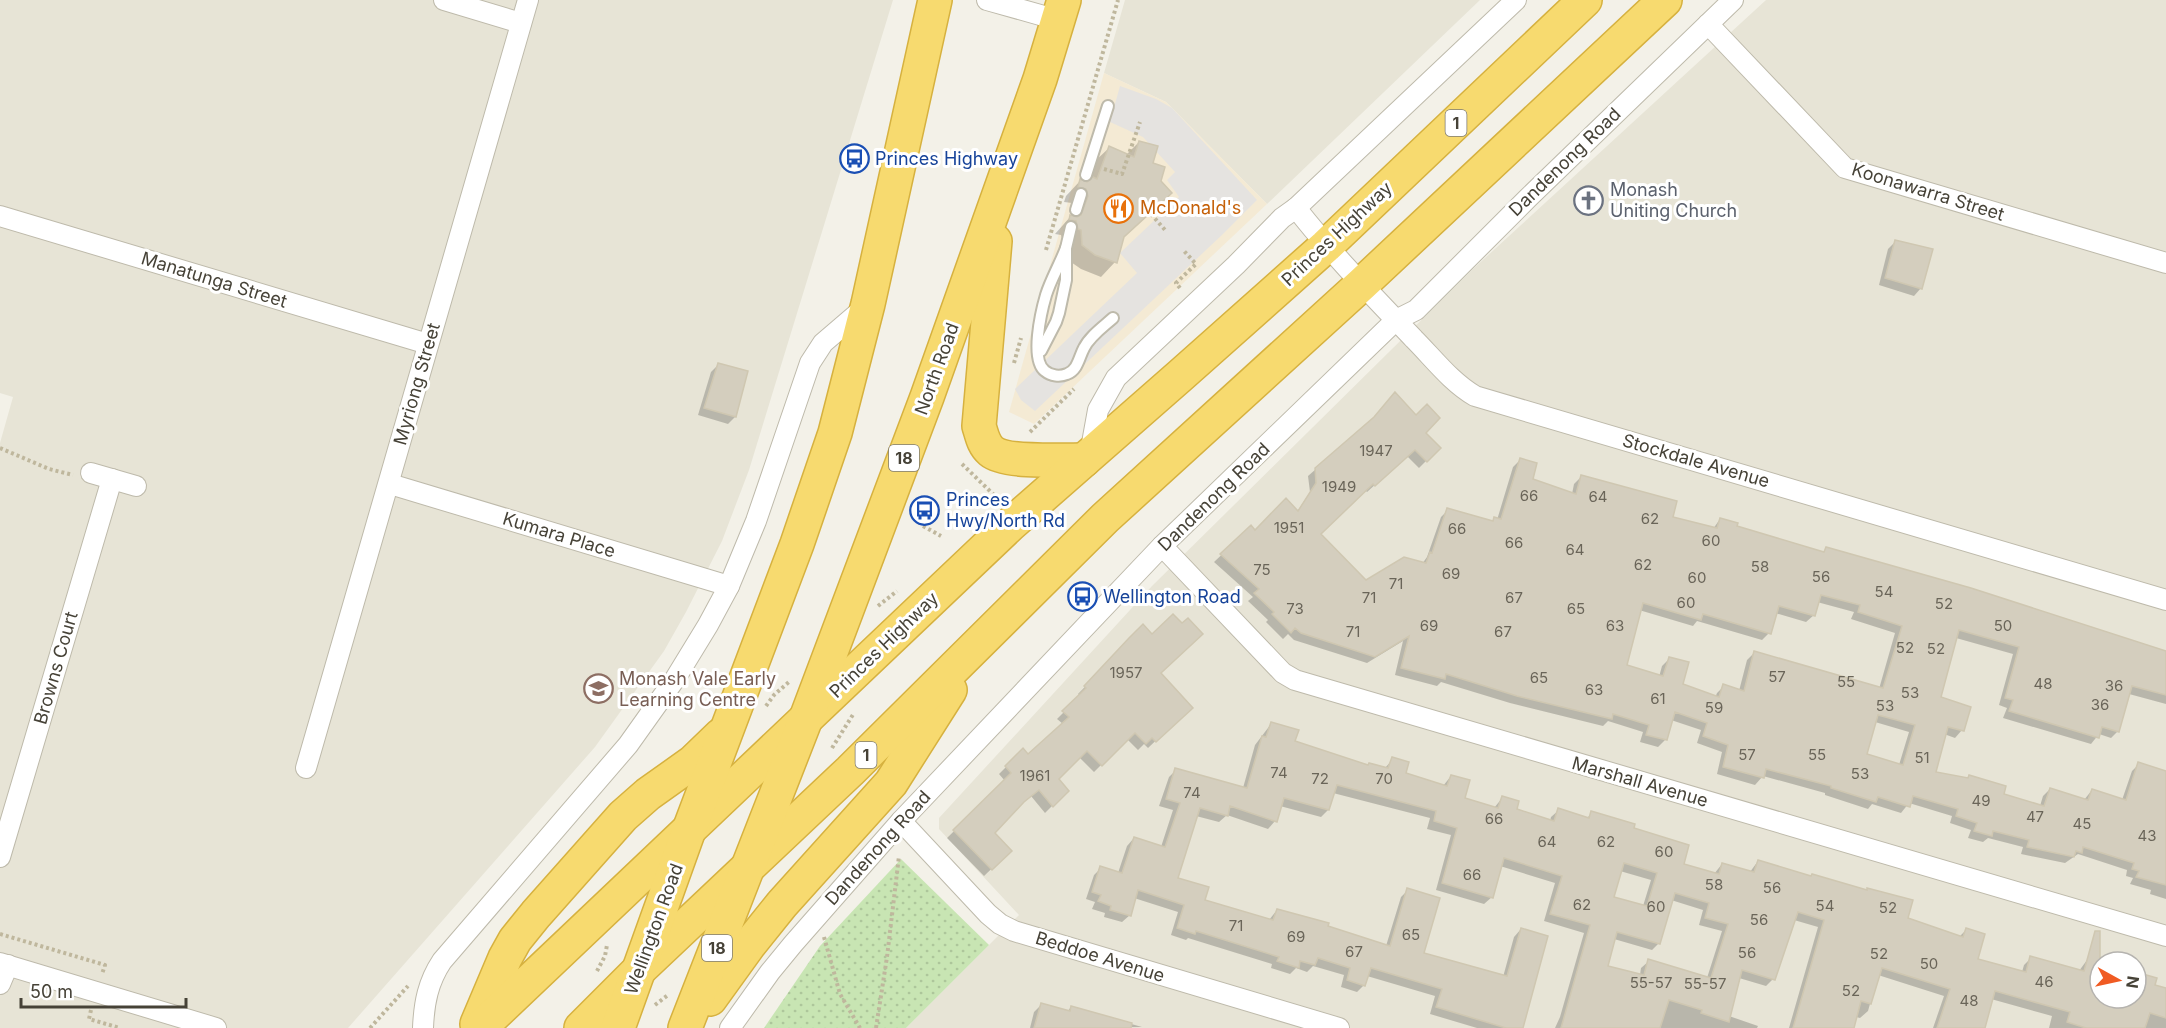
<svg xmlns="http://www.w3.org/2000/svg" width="2166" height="1028" font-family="Inter,sans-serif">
<defs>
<pattern id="grass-dots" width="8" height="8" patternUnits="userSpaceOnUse" patternTransform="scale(1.5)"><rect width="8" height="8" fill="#c8e5b3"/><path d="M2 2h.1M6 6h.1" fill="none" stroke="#adc69b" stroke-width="1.8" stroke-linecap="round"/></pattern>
</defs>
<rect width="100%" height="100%" fill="#f3f1e8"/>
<g fill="#e7e4d6" fill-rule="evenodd">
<polygon points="0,0 893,0 749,470 722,541 686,612 664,651 595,747 348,1028 0,1028 0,443 13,397 0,393"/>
<polygon points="1125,0 1480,0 1267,204 1166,102 1104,73"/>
<path d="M1766,0h400v1028h-1260l113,-113 -80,-86v-11l213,-232 320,-316zM2100,962h36v36h-36z"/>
</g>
<polygon fill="#f4ead4" points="1104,73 1166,102 1267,204 1034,424 1009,412"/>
<polygon fill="url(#grass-dots)" points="901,859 989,945 906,1028 764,1028 820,946"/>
<polygon fill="#e5e3e0" points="1120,86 1156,99 1172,108 1257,200 1223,234 1035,411 1021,400 1015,389 1137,273 1120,253 1179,197 1167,180 1175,172 1143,137 1110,122"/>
<g fill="#0003" fill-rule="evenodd">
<polygon points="1139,142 1123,238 1115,262 1101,277 1081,269 1068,260 1061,235 1055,234 1071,216 1072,217 1074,212 1072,203 1064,202 1066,196 1080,181 1087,184 1094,162 1109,148 1126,155"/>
<polygon points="1895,242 1921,288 1914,296 1879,285 1888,249"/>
<polygon points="718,365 735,417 728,424 698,415 711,372"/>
<path d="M1424,433l15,15 -20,20 -12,-12 -40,36 -2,-2 -46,44 47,48 56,-18 5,-7 14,-40 7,-7 43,12 3,-3 3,1 16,-53 7,-7 11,20 41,14 2,-10 8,-8 90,42 41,11 7,-10 15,8 87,26 4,-4 340,104v51l-37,-10 -11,37 -7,7 -12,-4 -8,10 -88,-26 4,-10 -8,-3 14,-51 -57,-16 -17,60 23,32 -7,8 -11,-4 -10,39 33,6 2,-2 33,18 38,11 3,-10 7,-7 34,11 8,-10 30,10 10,-29 7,-7 27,8v127l-16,-5 1,-4 -21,-6 3,-6 -7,-2 1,-6 -49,-16 -13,9 -44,-9 2,-7 -35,-9 -5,4 -15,-4 3,-8 -21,-7 2,-7 -43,-13 -8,10 -29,-9 -4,5 -43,-14v-2l-62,-17 -8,9 -38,-11 5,-22 -25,-9 4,-13 -30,-10 -6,20 -7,7 -18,-5 3,-10 -35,-11 -5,5 -93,-23 -69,-21 -4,4 -42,-11 8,-34 -36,22 -73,-23 -6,-6 -5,5 -17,-17 2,-2 -20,-19 5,-4 -39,-35 37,-35 4,5 42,-20 13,-20 -2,-16 8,-7zM1817,602l37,10 -3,7 44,14 -16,56 -125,-36 -7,7 -8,31 -15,-5 -7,7 -2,5 -34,-13 -12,-26 -7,7 -3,11 -34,-11 14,-56 54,16 4,-5 65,19 7,-7 6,-20 31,9 8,-7zM1875,722l34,10 -10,33 -34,-10z"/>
<polygon points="1143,627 1159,673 1184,714 1148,748 1144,744 1138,750 1127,739 1094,772 1079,757 1057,779 1067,791 1045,813 1031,796 1017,808 992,833 1010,851 984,876 947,838 1005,781 999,774 1023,750 1028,756 1063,724 1057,719 1080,696 1078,694"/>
<path d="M1271,724l23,18 73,24 18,2 8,-9 11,15 39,12 8,-10 12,23 31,9 9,-11 12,13 35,11 1,-4 8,-7 27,9 6,-6 40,17 50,35 32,9 8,-10 28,8 8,-11 201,76 7,-7 10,30 46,12 2,-7 7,-7 48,13 8,-11 13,4v34h36v-24l17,12 13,3v39h-117l3,-12 -61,-17 -8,29h-50l11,-32 -66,-21 -10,36 -8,7 -19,-5 -5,15h-47l29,-101 -24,-7 -21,59 -7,7 -27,-8 -10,38 29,10 -1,2h-202l5,-11 24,-84 -40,-12 11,-38 -55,-17 -8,31 -8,7 -48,-14 15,-55 -24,-6 3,-11 -97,-25 -5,17 -7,7 -41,-11 -5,15 -7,8 -41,-14 -8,7 -23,-6 -20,63 27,22 66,19 8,-10 109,36 15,-49 7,-7 15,64 80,23 11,-40 7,-8v99h-44l-47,-14 5,-18 -68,-20 -3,9 -7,7 -16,-5 3,-12 -31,-9 -6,6 -11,-4 -6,6 -19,-6 1,-4 -84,-26 -2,2 -15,-5 7,-23 -44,-14 -4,17 -8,7 -18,-5 1,-4 -13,-4 3,-7 -9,-3 8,-24 7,-7 17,5 9,-27 7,-8 27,9 12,-37 -14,-4 10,-29 7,-7 67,18 12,-43zM1620,871l31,9 -8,26 -31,-8zM1671,900l32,10 -4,15 23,6 -15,47 -58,-17 -8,7 -1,7 -34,-8 8,-28 38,11 7,-7z"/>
<polygon points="1041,1005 1067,1012 1071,1007 1142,1027 1030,1028 1034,1012"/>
</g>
<g fill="#d4cebe" stroke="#cfc7b1" stroke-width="1.5" fill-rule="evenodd">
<polygon points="1139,141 1158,146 1153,163 1165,167 1161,181 1172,193 1124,237 1117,263 1095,255 1082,245 1081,230 1078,229 1076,221 1069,220 1070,215 1077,217 1081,215 1088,196 1086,189 1078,187 1080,179 1087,182 1093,177 1097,179 1109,146 1134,157"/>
<polygon points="1895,240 1933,249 1922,289 1885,278"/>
<polygon points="718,363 748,371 736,417 704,408"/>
<path d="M1395,392l21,23 11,-11 13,14 -14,15 15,15 -14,14 -12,-12 -40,36 -2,-2 -52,50 45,46 38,-23 22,6 4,-11 2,1 15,-45 46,13 1,-4 7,2 19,-61 17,5 -4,16 43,15 5,-19 96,26 -4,16 44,11 3,-10 18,5 -1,3 87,26 2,-5 145,41 195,63v44l-34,-9 -13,46 -17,-5 -3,11 -90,-27 4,-11 -8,-2 14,-51 -60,-17 -18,67 30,10 -7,24 -16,-4 -12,45 32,6 1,-3 37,11 -2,8 40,12 6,-18 38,12 4,-11 34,11 12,-38 28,9v114l-30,-8 3,-6 -7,-2 2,-6 -51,-16 -1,6 -6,-2 -2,6 -47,-10 2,-7 -36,-9 -1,5 -18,-5 3,-8 -21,-7 2,-7 -45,-13 -3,11 -32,-10 -2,5 -45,-14v-2l-65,-17 -2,9 -41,-11 5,-22 -25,-9 4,-13 -32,-11 -8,28 -21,-5 3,-10 -36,-11 -1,5 -95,-23 -71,-22 -1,5 -44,-11 8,-32 -34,21 -74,-24 -6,-5 -4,5 -19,-19 2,-2 -20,-19 5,-4 -39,-35 31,-29 4,5 31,-32 12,13 18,-28 -1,-15 59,-51zM1821,595l39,10 -2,7 44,14 -19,62 -129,-37 -10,40 -21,-7 -4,13 -36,-13 6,-22 -20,-5 -6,19 -36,-11 16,-62 58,17 2,-6 68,20 8,-28 36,10zM1878,715l37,10 -12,40 -36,-11z"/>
<polygon points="1173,614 1182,623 1188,618 1203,634 1161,673 1193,708 1156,742 1152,738 1146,744 1135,733 1102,766 1087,751 1059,779 1069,791 1053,807 1039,790 1024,802 995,833 1012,851 992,870 953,830 1011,773 1005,766 1023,748 1028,754 1069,717 1062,711 1086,688 1084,686 1129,638 1143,624 1152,634"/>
<path d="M1271,722l28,8 -4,11 73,24 1,-2 19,5 4,-11 17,5 -3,11 41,13 4,-11 19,5 -5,18 33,10 4,-12 17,5 -2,8 37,12 4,-13 31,10 2,-7 44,13 -1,4 55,17 -5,19 35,10 3,-11 32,9 4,-12 53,16 1,-2 55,16v-2l46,12 -5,18 55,19 3,-9 19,6 -7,25 48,13 4,-16 54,15 11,-40h5v67h36v-26l21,6 -2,7 11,3v30l-16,-5 -5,15h-59l-19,-6 3,-10 -75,-21 -10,37h-48l13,-39 -68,-21 -11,36 -10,-3 -7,27h-61l31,-108 -26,-8 -23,68 -33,-10 -13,52 -28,-9 1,-3 -33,-10 -9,28h-99l29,-103 -40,-11 12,-38 -58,-18 -11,40 -51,-15 15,-55 -23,-7 2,-10 -99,-26 -8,25 -45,-12 -7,24 -47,-16 -2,10 -28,-8 -22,70 31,9 -4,13 68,20 4,-11 52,14 -1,3 62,20 17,-58 33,10 -16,55 83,23 14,-48 27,8 -25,92h-17l-70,-21 6,-18 -71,-21 -6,18 -18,-6 3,-12 -32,-10 -3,7 -15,-4 -1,7 -22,-7 2,-4 -83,-26 -1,3 -18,-6 7,-23 -46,-15 -7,26 -21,-6 1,-4 -13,-5 3,-6 -9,-3 8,-26 22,7 12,-36 31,10 15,-44 -14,-4 9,-31 72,20 15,-52 4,1zM1624,863l33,10 -10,33 -33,-9zM1675,893l34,10 -4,15 23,6 -17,54 -63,-19 -4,16 -36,-9 9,-34 43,12z"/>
<polygon points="1041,1003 1070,1011 1071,1006 1132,1023 1131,1028 1034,1028"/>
</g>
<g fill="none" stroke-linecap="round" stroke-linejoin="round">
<defs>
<g id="lane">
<polyline points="1086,175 1108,106"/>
<polyline points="1076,210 1081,194"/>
<path d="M1066,248c-6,16 -15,31 -20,47 -5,17 -16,65 -1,76 6,5 15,6 22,3 11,-4 12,-17 17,-26 6,-12 19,-21 29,-30"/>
<polyline points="1041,351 1056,322 1059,313 1066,280 1066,248 1071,227"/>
</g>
<g id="street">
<polyline points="444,0 521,23"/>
<polyline points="987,0 1058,20"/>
<polyline points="1708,24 1845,168 2166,263"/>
<path d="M1296,208c36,46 77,88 118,131 19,19 37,43 61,57l691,204"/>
<polyline points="0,216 428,344"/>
<polyline points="1090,454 1098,410 1116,378 1236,265 1282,218 1296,208 1516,0"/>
<polyline points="91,473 136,486"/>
<polyline points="390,484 729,586"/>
<polyline points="1162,546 1283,673 1295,680 2166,936"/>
<polyline points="306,768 528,0"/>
<polyline points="901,821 988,914 1000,924 1014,931 1339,1028"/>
<polyline points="0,857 112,479"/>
<polyline points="0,963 216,1028"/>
<polyline points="0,984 8,965"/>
<path d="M423,1028c1,-25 5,-46 19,-67l186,-216 47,-66 33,-54 21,-39 27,-65 54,-158 13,-20 42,-36"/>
<polyline points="730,1028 770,972 793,944 901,821 1162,546 1396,320 1416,310 1528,198 1733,0"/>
</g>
<g id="highway">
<path d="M995,241l-16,185c3,9 4,18 12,25 14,12 73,9 93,9"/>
<polyline points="710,999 749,945 782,904 891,783 950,690"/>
<polyline points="477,1024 505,958 515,940 536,914 623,816 648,794 693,762 721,735"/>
<polyline points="480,1028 1011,524 1181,375 1326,246 1585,0"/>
<polyline points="581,1028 639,970 850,771 1105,518 1362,284 1665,0"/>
<polyline points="618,1028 689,830 797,544 835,433 868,304 935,0"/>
<polyline points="685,1028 805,721 927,397 1040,79 1064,0"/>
</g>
</defs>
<use href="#lane" stroke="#bebaab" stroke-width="14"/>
<use href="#street" stroke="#bebaab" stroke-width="22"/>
<use href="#highway" stroke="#d6b13f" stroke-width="36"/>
<g stroke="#bfb79d" stroke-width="4" stroke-dasharray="3 3" stroke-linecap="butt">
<polyline points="1104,169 1122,174 1140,122"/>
<polyline points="1151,214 1165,230"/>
<polyline points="1046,250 1118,0"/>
<polyline points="1180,288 1176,283 1196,264 1184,251"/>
<polyline points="1014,363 1021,338"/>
<polyline points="1030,432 1074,389"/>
<polyline points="0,448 49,469 73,475"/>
<polyline points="962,464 994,495"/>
<polyline points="923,526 941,536"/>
<polyline points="878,606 897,591"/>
<polyline points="766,706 774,695 790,681"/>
<polyline points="832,748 854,713"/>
<polyline points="0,934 105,965 102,974"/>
<polyline points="824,937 840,994 860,1028"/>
<polyline points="597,971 605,956 607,945"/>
<polyline points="655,1005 668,995"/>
<polyline points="91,1010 89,1019 120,1028"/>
<polyline points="370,1028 408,986"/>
<polyline points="876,1028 887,957 899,856"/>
</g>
<use href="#lane" stroke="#fff" stroke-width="10"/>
<use href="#street" stroke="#fff" stroke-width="20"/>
<use href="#highway" stroke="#f7da6f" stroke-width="33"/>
</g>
<defs>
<symbol id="bus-ring" viewBox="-11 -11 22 22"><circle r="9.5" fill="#fff" stroke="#1a4fb4" stroke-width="1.5"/><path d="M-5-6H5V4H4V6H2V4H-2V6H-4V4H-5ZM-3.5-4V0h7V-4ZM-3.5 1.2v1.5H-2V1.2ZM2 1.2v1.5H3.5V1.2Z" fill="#1a4fb4"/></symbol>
<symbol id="church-ring" viewBox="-11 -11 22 22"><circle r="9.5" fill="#fff" stroke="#6b7280" stroke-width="1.5"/><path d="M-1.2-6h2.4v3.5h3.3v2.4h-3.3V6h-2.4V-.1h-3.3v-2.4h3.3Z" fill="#6b7280"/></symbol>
<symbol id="restaurant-ring" viewBox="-11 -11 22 22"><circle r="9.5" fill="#fff" stroke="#e8710a" stroke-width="1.5"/><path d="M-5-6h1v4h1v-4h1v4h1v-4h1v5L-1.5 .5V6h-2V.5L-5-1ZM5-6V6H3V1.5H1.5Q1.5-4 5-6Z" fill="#e8710a"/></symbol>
<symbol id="school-ring" viewBox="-11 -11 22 22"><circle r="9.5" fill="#fff" stroke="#8d6e63" stroke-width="1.5"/><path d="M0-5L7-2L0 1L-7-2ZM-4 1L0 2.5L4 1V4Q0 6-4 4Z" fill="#8d6e63"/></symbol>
</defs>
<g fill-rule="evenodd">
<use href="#bus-ring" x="838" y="142" width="33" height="33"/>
<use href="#church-ring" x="1572" y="184" width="33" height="33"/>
<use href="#restaurant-ring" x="1102" y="192" width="33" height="33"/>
<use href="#bus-ring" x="908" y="494" width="33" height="33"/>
<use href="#bus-ring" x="1066" y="580" width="33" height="33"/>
<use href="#school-ring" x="582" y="672" width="33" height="33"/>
</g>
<g text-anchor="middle" stroke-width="6" stroke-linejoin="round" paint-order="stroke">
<g font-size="15" fill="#6a6559">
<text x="1376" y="456">1947</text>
<text x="1339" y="492">1949</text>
<text x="1529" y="501">66</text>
<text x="1598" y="502">64</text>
<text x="1650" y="524">62</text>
<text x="1289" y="533">1951</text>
<text x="1457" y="534">66</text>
<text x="1711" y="546">60</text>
<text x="1514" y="548">66</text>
<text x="1575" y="555">64</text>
<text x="1643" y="570">62</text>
<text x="1760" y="572">58</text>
<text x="1262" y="575">75</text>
<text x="1451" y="579">69</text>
<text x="1821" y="582">56</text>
<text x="1697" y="583">60</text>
<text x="1396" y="589">71</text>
<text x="1884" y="597">54</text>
<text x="1369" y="603">71</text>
<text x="1514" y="603">67</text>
<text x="1686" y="608">60</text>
<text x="1944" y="609">52</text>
<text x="1295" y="614">73</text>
<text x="1576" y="614">65</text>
<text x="1429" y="631">69</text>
<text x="1615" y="631">63</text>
<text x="2003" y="631">50</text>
<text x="1353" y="637">71</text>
<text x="1503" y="637">67</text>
<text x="1905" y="653">52</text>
<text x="1936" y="654">52</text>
<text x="1126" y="678">1957</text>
<text x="1777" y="682">57</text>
<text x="1539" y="683">65</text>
<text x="1846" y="687">55</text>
<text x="2043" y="689">48</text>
<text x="2114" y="691">36</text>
<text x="1594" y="695">63</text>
<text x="1910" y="698">53</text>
<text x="1658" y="704">61</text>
<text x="2100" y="710">36</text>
<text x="1885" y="711">53</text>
<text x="1714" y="713">59</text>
<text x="1747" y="760">57</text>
<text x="1817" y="760">55</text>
<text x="1922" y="763">51</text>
<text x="1279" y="778">74</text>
<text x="1860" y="779">53</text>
<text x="1035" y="781">1961</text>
<text x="1320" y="784">72</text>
<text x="1384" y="784">70</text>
<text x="1192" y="798">74</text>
<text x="1981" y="806">49</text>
<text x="2035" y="822">47</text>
<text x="1494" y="824">66</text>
<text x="2082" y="829">45</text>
<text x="2147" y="841">43</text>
<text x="1547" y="847">64</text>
<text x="1606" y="847">62</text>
<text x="1664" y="857">60</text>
<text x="1472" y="880">66</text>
<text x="1714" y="890">58</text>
<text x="1772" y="893">56</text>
<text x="1582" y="910">62</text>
<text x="1825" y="911">54</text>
<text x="1656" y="912">60</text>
<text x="1888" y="913">52</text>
<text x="1759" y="925">56</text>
<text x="1236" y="931">71</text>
<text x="1411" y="940">65</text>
<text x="1296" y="942">69</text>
<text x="1354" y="957">67</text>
<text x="1747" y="958">56</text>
<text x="1879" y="959">52</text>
<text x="1929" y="969">50</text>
<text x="2044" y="987">46</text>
<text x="1651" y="988">55-57</text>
<text x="1705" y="989">55-57</text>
<text x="1851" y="996">52</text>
<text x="1969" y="1006">48</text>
</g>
<g fill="#fff" stroke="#7e7b73" stroke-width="1.5">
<rect x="1445.5" y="110" width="21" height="26" rx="4.5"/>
<rect x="889" y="445" width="30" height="26" rx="4.5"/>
<rect x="855.5" y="742" width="21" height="26" rx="4.5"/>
<rect x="702" y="935" width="30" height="26" rx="4.5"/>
</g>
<g font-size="16" font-weight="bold" fill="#464237">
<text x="1456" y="129">1</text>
<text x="904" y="464">18</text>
<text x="866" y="761">1</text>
<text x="717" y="954">18</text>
</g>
<g font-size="18" fill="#164399" stroke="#fff" text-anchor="start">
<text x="875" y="165">Princes Highway</text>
<text x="946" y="506">Princes<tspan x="946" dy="21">Hwy/North Rd</tspan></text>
<text x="1103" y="603">Wellington Road</text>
</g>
<g font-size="18" fill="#464237" stroke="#fff">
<text transform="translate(1565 162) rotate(-44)" y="6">Dandenong Road</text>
<text transform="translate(1928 192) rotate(17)" y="6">Koonawarra Street</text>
<text transform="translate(1337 234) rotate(-43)" y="6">Princes Highway</text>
<text transform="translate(214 280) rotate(17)" y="6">Manatunga Street</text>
<text transform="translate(937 369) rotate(-70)" y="6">North Road</text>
<text transform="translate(417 384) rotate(-74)" y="6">Myriong Street</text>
<text transform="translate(1696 461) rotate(16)" y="6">Stockdale Avenue</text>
<text transform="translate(1214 497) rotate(-44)" y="6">Dandenong Road</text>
<text transform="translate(559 535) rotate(17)" y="6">Kumara Place</text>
<text transform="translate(884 645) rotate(-44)" y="6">Princes Highway</text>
<text transform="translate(56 668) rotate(-74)" y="6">Browns Court</text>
<text transform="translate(1640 782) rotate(16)" y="6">Marshall Avenue</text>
<text transform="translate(878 848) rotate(-48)" y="6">Dandenong Road</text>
<text transform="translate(654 929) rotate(-70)" y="6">Wellington Road</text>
<text transform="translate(1100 957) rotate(17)" y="6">Beddoe Avenue</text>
</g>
<g font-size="18" fill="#5b616d" stroke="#fff" text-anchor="start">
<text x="1610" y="196">Monash<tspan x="1610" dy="21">Uniting Church</tspan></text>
</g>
<g font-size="18" fill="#c56008" stroke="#fff" text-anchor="start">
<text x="1140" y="214">McDonald's</text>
</g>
<g font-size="18" fill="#785e54" stroke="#fff" text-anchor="start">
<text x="619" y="685">Monash Vale Early<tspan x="619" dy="21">Learning Centre</tspan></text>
</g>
</g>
<g transform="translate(2118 980) rotate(98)"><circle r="28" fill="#ffffff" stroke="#b5b3af" stroke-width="1.5"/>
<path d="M0-4.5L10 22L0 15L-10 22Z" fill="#f05b23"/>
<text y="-9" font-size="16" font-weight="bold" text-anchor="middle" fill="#464237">N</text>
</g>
<path d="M21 998v9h165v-9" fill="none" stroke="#464237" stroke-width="3"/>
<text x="30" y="998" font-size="18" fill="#464237" stroke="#ffffff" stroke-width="4.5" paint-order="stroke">50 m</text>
</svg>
